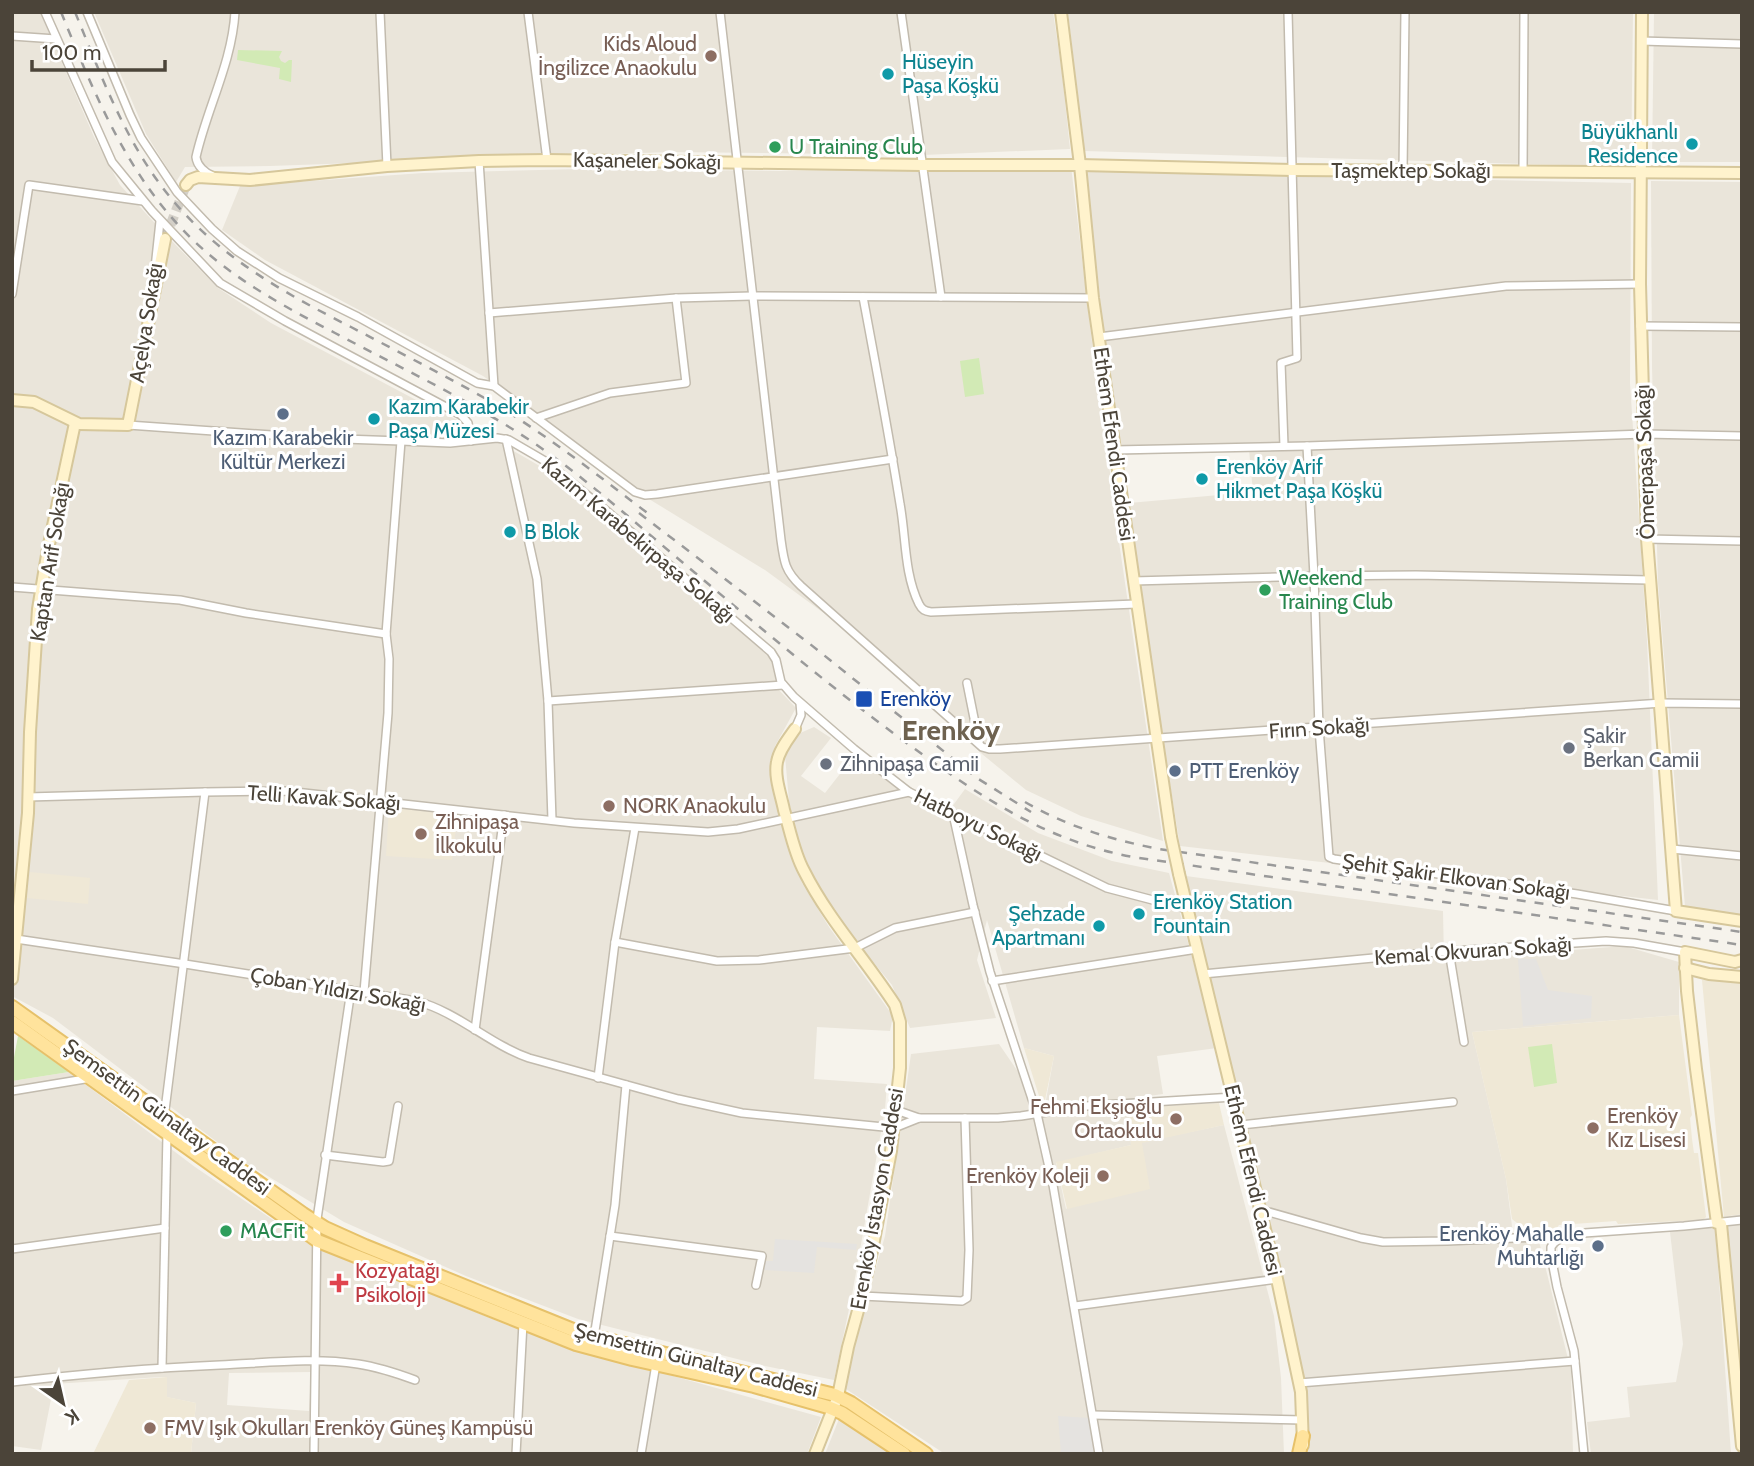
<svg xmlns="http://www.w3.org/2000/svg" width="1754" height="1466" font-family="Cabin,sans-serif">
<rect width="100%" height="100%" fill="#f6f3ec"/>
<g fill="#eae5da" fill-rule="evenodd">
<polygon points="12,12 40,12 94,137 120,185 162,231 218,288 271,323 418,401 472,427 538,465 672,574 771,658 778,689 796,708 775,746 772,769 783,823 802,883 829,927 893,1016 890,1031 817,1027 814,1079 887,1084 885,1109 852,1295 834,1380 765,1366 578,1319 466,1276 344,1222 241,1160 53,1018 12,996"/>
<polygon points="94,12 1053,12 1062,73 1070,149 923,155 670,152 270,166 185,167 176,182 146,134"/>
<polygon points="1068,12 1633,12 1631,167 1084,151"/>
<polygon points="1654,12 1742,12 1742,162 1652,162"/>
<polygon points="1071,166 1092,342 1103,405 1104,433 1113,492 1114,508 1163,841 1081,816 1026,790 982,754 896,666 765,570 649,499 549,421 483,376 265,260 222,230 240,186 423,173 581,169 780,171"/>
<polygon points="1086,171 1631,183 1630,383 1647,641 1658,900 1180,846 1132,547 1129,503 1253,492 1249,450 1122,455 1106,356"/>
<polygon points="1651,181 1742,182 1742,916 1685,907 1658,583 1652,367"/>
<polygon points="814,727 831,738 801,776 825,793 854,756 946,815 965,789 1038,833 1112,861 1169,873 1217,1048 1157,1056 1163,1094 1120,1100 1129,1108 1131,1145 1056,1163 1066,1209 1141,1142 1224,1125 1274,1316 1281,1378 1284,1454 945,1454 846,1389 855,1342 885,1236 911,1054 999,1044 1040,1104 1046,1100 1054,1056 1024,1048 987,920 977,960 996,1018 910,1028 892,985 825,903 801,849 790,812 785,756 798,734"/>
<polygon points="1186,876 1443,911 1444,960 1624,946 1679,962 1679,1015 1472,1032 1506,1179 1514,1242 1539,1241 1571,1371 1573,1454 1308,1454 1306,1400 1283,1284"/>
<path d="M69,1072l126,95 112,76 200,82 58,21 256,71 -14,37h-616l5,-51 -30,-6 1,-20h-7l-106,7 -13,66 -29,-4v-365zM311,1372l-2,39 -82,-6 2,-32z"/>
<polygon points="1742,1214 1742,1408 1724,1217"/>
<polygon points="1715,1224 1731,1454 1591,1454 1587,1422 1630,1417 1627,1387 1676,1382 1683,1344 1670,1232"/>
<polygon points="839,1419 892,1454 825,1454"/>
</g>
<g fill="#efe8d6">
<polygon points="389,807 458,813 452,860 386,856"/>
<polygon points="30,872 90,878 88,904 27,898"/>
<polygon points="1702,980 1742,981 1742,1214 1724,1217"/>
<polygon points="1679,1015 1692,1115 1690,1118 1692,1139 1694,1153 1698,1153 1706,1217 1703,1220 1618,1224 1616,1221 1559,1225 1556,1229 1526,1230 1512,1219 1506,1179 1472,1032"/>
<polygon points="1024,1048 1054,1056 1045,1100 1039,1096"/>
<polygon points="1219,1103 1224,1125 1142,1143 1150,1189 1067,1209 1056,1162 1131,1145 1129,1108"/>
<polygon points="167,1377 167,1397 196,1403 191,1454 93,1454 129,1380"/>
</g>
<g fill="#d2eab5">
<polygon points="238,50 282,51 279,57 281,61 285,63 289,60 292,60 291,82 279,79 280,68 237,60"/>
<polygon points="979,358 984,394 965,397 960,361"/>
<polygon points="18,1036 69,1072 12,1081 12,1068"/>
<polygon points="1552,1044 1557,1083 1534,1087 1528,1047"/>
</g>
<g fill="#e5e3e0">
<polygon points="1518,959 1536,959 1548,990 1592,996 1591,1018 1523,1026"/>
<polygon points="775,1239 857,1244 856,1250 817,1247 814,1273 764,1270 765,1261 773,1261"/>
<polygon points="1058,1416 1089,1418 1095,1454 1061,1454"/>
</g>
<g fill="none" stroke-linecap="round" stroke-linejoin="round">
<polyline stroke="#d4d0c8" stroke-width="10" stroke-dasharray="10 5" stroke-linecap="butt" points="165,239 186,185"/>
<defs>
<g id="street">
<polyline points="45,12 112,162 152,211 220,283 285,321 461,415 468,423 471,441"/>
<polyline points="87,12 130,115 141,138 177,192 212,229 237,251 279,278 358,317 477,383 494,386 635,492 645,495 657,494 893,459"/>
<polyline points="380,12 387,166"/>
<polyline points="528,12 547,160"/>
<path d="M720,12l61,528c3,22 4,31 20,46l181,161 7,2h11l662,-46 80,1"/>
<polyline points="901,12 941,297"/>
<polyline points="12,36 56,39"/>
<polyline points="1641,41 1742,44"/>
<polyline points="479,161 494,386"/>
<polyline points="1403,171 1405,12"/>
<polyline points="1523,171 1524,12"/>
<path d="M213,176c-8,-3 -16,-10 -17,-19 11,-49 36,-94 39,-145"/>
<polyline points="155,268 160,221"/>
<polyline points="12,294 29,185 143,201"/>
<path d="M863,297c13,69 26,138 37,207 6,32 4,70 19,100 3,6 6,7 12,8l205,-8"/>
<polyline points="489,313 676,298 752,296 1093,298"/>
<polyline points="1640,326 1742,327"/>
<polyline points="1099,337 1506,286 1640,284"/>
<polyline points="536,418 610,393 686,383 676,298"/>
<polyline points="128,425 315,438 401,441 450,443 497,438 509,440 545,461 609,513 771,652 776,660 781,682 794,697 854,749 909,792 1107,888 1187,909"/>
<polyline points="506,439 537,579 548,701 552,820"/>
<polyline points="1284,446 1281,363 1297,358 1288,12"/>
<polyline points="1307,446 1314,576 1319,728 1329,857 1334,859 1577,894 1676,911"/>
<polyline points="1115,450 1307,446 1644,434 1742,436"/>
<polyline points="1647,539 1742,541"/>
<polyline points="1133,581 1314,576 1416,575 1649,580"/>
<polyline points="12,587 180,600 246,613 386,634"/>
<polyline points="967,683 979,743"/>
<polyline points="548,701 783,685"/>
<polyline points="795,729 801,715 800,703"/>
<polyline points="28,797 205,792 286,791 574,823 708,832 738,829 909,792"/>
<polyline points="953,814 973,905 990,972 1037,1114 1053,1185 1099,1454"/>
<polyline points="1672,849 1742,856"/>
<path d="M16,939l169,25 231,37c42,11 73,43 113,57l149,41 64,14 152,15 25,-10"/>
<polyline points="615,942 717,961 759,960 855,948 895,928 975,912"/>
<polyline points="1449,951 1464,1042"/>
<polyline points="1203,974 1437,952 1606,941 1634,943 1685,952"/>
<polyline points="992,981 1197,949"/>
<polyline points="364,992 388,713 389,659 386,634 401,441"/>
<polyline points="475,1030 504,815"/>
<polyline points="598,1078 615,942 635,828"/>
<polyline points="12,1091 91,1078"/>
<polyline points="896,1110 919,1118 998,1118 1021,1116 1086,1106 1234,1097"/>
<polyline points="164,1118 205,792"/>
<polyline points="1241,1125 1453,1102"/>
<polyline points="325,1155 383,1162 389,1161 398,1106"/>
<polyline points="1262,1210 1361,1238 1383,1242 1447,1241 1561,1236"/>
<polyline points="610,1236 762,1256 756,1285"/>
<polyline points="12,1249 165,1228"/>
<polyline points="862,1296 962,1301 967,1298 969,1250 965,1118"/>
<polyline points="1075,1306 1277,1279"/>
<polyline points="594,1337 615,1205 626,1085"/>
<polyline points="162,1368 167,1134"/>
<path d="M12,1382c69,-8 138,-14 208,-17 45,-2 93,-8 138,-1 20,3 38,9 57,16"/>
<polyline points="1299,1383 1575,1361"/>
<polyline points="1093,1415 1303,1420"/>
<polyline points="314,1454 317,1219 351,990"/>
<polyline points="516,1454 523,1323"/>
<polyline points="641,1454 656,1364"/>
<polyline points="1584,1454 1574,1351 1557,1287 1551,1256 1551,1247 1554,1243 1562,1237 1570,1234 1684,1226 1742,1220"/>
</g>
<g id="secondary">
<polyline points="1061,12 1080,165 1093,298 1171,837"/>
<polyline points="1642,12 1640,284 1647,539 1676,911 1742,921"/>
<polyline points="186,185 190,180 198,177 250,180 387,166 479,161 547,160 921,165 1080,165 1293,170 1742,173"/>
<polyline points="12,400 34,402 79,424 128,425 165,239"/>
<path d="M795,729c-7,10 -16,21 -18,33 -3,15 4,33 7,48 6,20 10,43 20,61 24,48 62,89 91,134l5,17v46l-9,83 -19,100 -10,45 -14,51 -10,49 -23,58"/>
<polyline points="1179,874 1277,1279 1301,1392 1303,1445"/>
<polyline points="1742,960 1735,962 1685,952 1687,991 1696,1069 1717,1223 1721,1224 1742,1446"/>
<polyline points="1685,968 1709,974 1742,977"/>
<polyline points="12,979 28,813 30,732 38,609 48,549 75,423"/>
</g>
<g id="primary">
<polyline points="12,1007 303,1214 325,1228 365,1246 583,1334 835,1395 851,1403 926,1454"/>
<polyline points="12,1022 318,1241 576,1344 632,1359 754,1386 828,1407 842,1413 904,1454"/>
<polyline points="1299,1454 1303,1436"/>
</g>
</defs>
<use href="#street" stroke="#c2bbae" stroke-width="10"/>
<use href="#secondary" stroke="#d6c79b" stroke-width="14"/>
<use href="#primary" stroke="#e6c16a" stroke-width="16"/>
<use href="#street" stroke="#fff" stroke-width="7"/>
<use href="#secondary" stroke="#fff3cd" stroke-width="10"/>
<use href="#primary" stroke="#ffe39c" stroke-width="12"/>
<g stroke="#9a9a9a" stroke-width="2.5" stroke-dasharray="9 9" stroke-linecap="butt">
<path d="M61,12c34,83 67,166 133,229 41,39 91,66 141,92 66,35 134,67 196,108 49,33 93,72 138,110 80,67 160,136 246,198 69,50 132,92 218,108l609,88"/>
<path d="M75,12c28,68 52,135 100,191 48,56 111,91 176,124 40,21 81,42 121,64 64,35 120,80 178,124"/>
<polyline points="639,513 810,644 977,778 1031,812"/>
<path d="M1025,802c41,24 87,38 134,47l583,83"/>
</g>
<defs>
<polyline id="secondary-bridge" points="1171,837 1179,874"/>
</defs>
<use href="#secondary-bridge" stroke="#d6c79b" stroke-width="14" stroke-linecap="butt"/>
<use href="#secondary-bridge" stroke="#fff3cd" stroke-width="10"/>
</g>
<g fill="#8d6e63" stroke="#fff" stroke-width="2.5">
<circle cx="711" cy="56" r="7"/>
<circle cx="609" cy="806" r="7"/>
<circle cx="421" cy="834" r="7"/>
<circle cx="1176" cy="1119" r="7"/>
<circle cx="1593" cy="1128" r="7"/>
<circle cx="1103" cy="1176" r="7"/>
<circle cx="150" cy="1428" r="7"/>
</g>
<g fill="#0f9aa8" stroke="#fff" stroke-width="2.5">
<circle cx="888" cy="74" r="7"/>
<circle cx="1692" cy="144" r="7"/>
<circle cx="374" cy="419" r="7"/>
<circle cx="1202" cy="479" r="7"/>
<circle cx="510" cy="532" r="7"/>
<circle cx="1139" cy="914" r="7"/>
<circle cx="1099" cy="926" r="7"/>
</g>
<g fill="#2e9e5b" stroke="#fff" stroke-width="2.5">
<circle cx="775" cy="147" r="7"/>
<circle cx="1265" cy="590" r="7"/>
<circle cx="226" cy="1231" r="7"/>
</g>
<g fill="#5c6f8a" stroke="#fff" stroke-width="2.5">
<circle cx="283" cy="414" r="7"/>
<circle cx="1175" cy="771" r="7"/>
<circle cx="1598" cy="1246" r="7"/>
</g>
<rect fill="#1a4fb4" stroke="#fff" stroke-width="2.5" x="855" y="690" width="18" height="18" rx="3.5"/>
<g fill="#6b7280" stroke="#fff" stroke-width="2.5">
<circle cx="1569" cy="748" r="7"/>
<circle cx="826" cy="764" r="7"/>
</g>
<path fill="#e0444e" stroke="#fff" stroke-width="2.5" d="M335.5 1272.5h7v7h7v7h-7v7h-7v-7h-7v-7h7z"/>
<g text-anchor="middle" stroke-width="6" stroke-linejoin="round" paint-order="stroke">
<g font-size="21" fill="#785e54" stroke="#fff" text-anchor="start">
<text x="697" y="51" text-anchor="end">Kids Aloud<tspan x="697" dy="24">İngilizce Anaokulu</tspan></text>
<text x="623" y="813">NORK Anaokulu</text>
<text x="435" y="829">Zihnipaşa<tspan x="435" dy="24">İlkokulu</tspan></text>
<text x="1162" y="1114" text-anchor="end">Fehmi Ekşioğlu<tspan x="1162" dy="24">Ortaokulu</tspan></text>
<text x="1607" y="1123">Erenköy<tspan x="1607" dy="24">Kız Lisesi</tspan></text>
<text x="1089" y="1183" text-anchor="end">Erenköy Koleji</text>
<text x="164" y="1435">FMV Işık Okulları Erenköy Güneş Kampüsü</text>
</g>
<g font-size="21" fill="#0d838f" stroke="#fff" text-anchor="start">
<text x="902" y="69">Hüseyin<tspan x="902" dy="24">Paşa Köşkü</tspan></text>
<text x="1678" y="139" text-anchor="end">Büyükhanlı<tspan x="1678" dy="24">Residence</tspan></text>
<text x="388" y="414">Kazım Karabekir<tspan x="388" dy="24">Paşa Müzesi</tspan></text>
<text x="1216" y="474">Erenköy Arif<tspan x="1216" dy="24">Hikmet Paşa Köşkü</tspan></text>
<text x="524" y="539">B Blok</text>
<text x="1153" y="909">Erenköy Station<tspan x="1153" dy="24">Fountain</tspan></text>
<text x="1085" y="921" text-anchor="end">Şehzade<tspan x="1085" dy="24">Apartmanı</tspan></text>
</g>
<g font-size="21" fill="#27864d" stroke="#fff" text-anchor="start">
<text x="789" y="154">U Training Club</text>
<text x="1279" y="585">Weekend<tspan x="1279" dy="24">Training Club</tspan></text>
<text x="240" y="1238">MACFit</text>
</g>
<g font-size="21" fill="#4b4439" stroke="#fff">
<text transform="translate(647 161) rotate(1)" y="7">Kaşaneler Sokağı</text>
<text x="1411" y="178">Taşmektep Sokağı</text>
<text transform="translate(146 323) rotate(-81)" y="7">Açelya Sokağı</text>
<text transform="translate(1114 444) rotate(82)" y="7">Ethem Efendi Caddesi</text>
<text transform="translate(1645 462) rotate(-92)" y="7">Ömerpaşa Sokağı</text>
<text transform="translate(638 540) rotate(40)" y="7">Kazım Karabekirpaşa Sokağı</text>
<text transform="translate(50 562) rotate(-81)" y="7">Kaptan Arif Sokağı</text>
<text transform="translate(1319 728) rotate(-4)" y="7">Fırın Sokağı</text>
<text transform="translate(324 798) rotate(4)" y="7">Telli Kavak Sokağı</text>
<text transform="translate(978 825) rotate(26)" y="7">Hatboyu Sokağı</text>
<text transform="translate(1456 877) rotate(8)" y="7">Şehit Şakir Elkovan Sokağı</text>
<text transform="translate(1473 951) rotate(-4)" y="7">Kemal Okvuran Sokağı</text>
<text transform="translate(338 990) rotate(10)" y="7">Çoban Yıldızı Sokağı</text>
<text transform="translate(167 1117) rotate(36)" y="7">Şemsettin Günaltay Caddesi</text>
<text transform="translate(1253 1180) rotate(77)" y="7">Ethem Efendi Caddesi</text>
<text transform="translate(877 1199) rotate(-80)" y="7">Erenköy İstasyon Caddesi</text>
<text transform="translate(696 1360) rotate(14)" y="7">Şemsettin Günaltay Caddesi</text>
</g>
<g font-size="21" fill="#4e5e75" stroke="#fff">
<text x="283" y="445">Kazım Karabekir<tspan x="283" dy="24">Kültür Merkezi</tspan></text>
<text x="1189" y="778" text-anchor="start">PTT Erenköy</text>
<text x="1584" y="1241" text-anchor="end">Erenköy Mahalle<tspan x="1584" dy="24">Muhtarlığı</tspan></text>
</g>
<g font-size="21" fill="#164399" stroke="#fff" text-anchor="start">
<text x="880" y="706">Erenköy</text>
</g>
<g font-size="21" fill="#5b616d" stroke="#fff" text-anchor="start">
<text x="1583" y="743">Şakir<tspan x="1583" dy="24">Berkan Camii</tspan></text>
<text x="840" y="771">Zihnipaşa Camii</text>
</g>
<g font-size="21" fill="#be3a42" stroke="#fff" text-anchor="start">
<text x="355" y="1278">Kozyatağı<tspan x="355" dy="24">Psikoloji</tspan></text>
</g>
<g font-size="28" font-weight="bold" fill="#6e6250" stroke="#fff">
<text x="951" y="740">Erenköy</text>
</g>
</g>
<rect width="1754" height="1466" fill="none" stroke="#4b4439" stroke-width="28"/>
<g transform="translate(63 1403) rotate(146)" stroke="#ffffff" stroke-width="5" paint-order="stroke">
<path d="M0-5L12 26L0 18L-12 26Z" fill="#4b4439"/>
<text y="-10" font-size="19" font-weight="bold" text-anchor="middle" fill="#4b4439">K</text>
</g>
<path d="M32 60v10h133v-10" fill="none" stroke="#4b4439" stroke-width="3.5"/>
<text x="42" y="60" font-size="21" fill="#4b4439" stroke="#ffffff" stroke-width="5" paint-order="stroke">100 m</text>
</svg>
